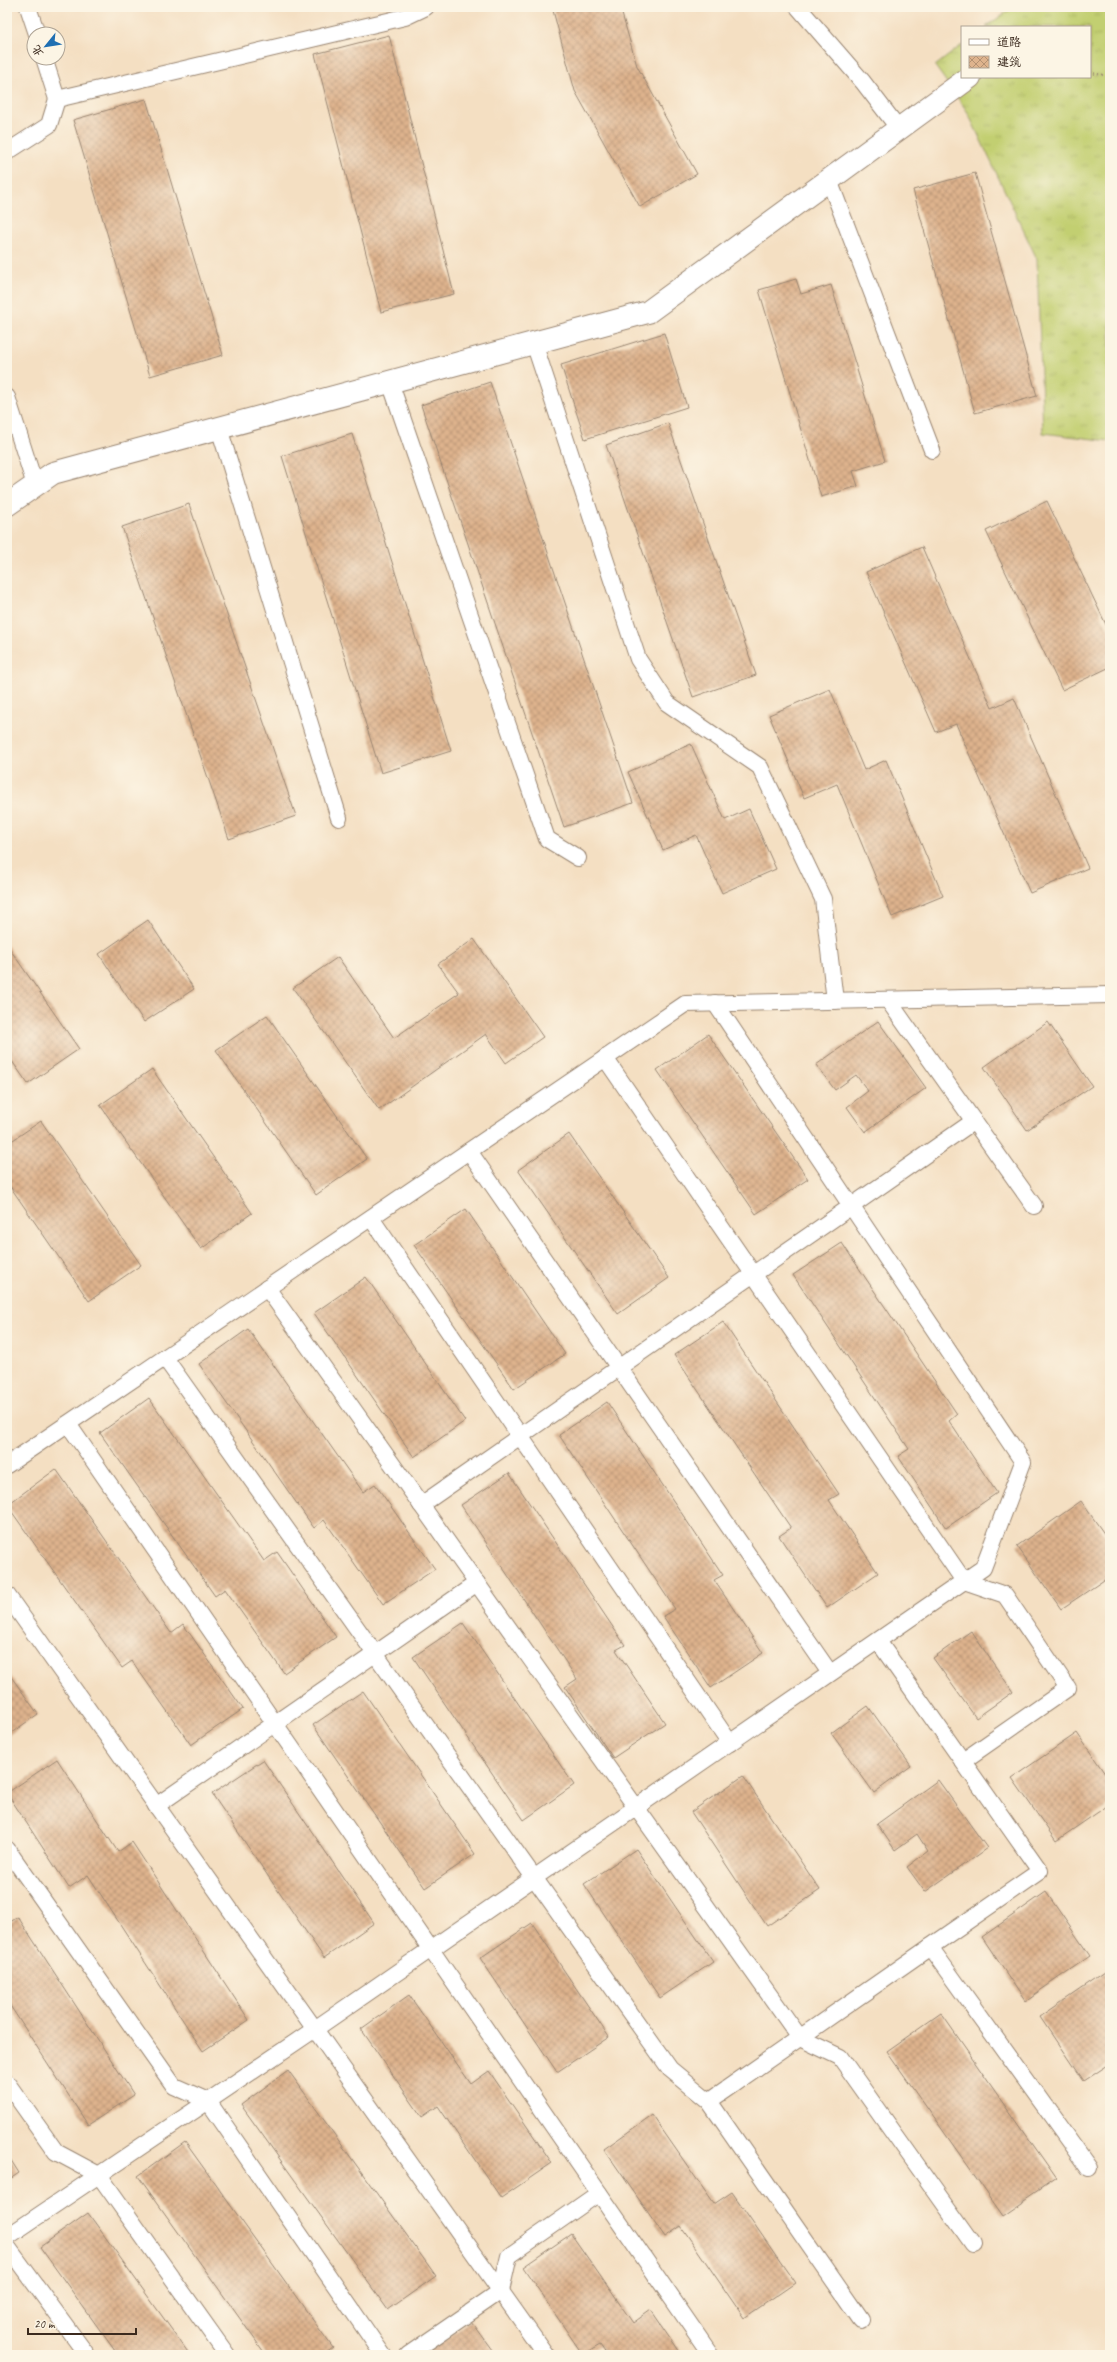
<svg xmlns="http://www.w3.org/2000/svg" width="1117" height="2362" font-family="Caveat,'LXGW WenKai TC',sans-serif">
<defs>
<pattern id="grass-tufts" width="24" height="20" patternUnits="userSpaceOnUse"><rect width="24" height="20" fill="#c2cf71"/><path d="M3 7l-1-3M5 7V3M7 7l1-3M15 17l-1-3M17 17v-4M19 17l1-3" fill="none" stroke="#a8b261"/></pattern>
<pattern id="building-cross-hatch" width="8" height="8" patternUnits="userSpaceOnUse"><rect width="8" height="8" fill="#deb38d"/><path d="M0 0l8 8M0 8l8-8" fill="none" stroke="#b59273"/></pattern>
</defs>
<rect width="100%" height="100%" fill="#fcf5e5"/>
<filter id="ink" filterUnits="userSpaceOnUse"><feTurbulence type="fractalNoise" baseFrequency=".025" numOctaves="2"/><feDisplacementMap in="SourceGraphic" scale="8" xChannelSelector="R" yChannelSelector="G"/><feConvolveMatrix kernelMatrix="1 2 1 2 8 2 1 2 1" color-interpolation-filters="sRGB"/></filter>
<filter id="wash" filterUnits="userSpaceOnUse"><feTurbulence type="fractalNoise" baseFrequency=".012" numOctaves="4" result="noise"/><feDisplacementMap in="SourceGraphic" scale="16" xChannelSelector="R" yChannelSelector="G"/><feGaussianBlur stdDeviation="0.9" result="paint"/><feColorMatrix in="noise" values="0 0 0 0 0 0 0 0 0 0 0 0 0 0 0 0 0 1.4 0 .05"/><feComposite in="paint" operator="in"/></filter>
<g filter="url(#wash)">
<rect width="100%" height="100%" fill="#f4dfc2"/>
<polygon fill="url(#grass-tufts)" stroke="#7e7c48" points="1013,7 1110,7 1110,441 1043,433 1037,259 967,111 935,66 962,45 962,77 1090,77 1090,27 986,27"/>
<g id="blocks">
<g fill="url(#building-cross-hatch)">
<polygon points="552,7 620,7 637,66 697,174 640,207 575,91"/>
<polygon points="389,35 454,294 381,312 315,54"/>
<polygon points="146,99 223,355 150,376 73,120"/>
<polygon points="975,173 1037,396 975,413 913,190"/>
<polygon points="796,279 801,294 831,285 885,461 853,471 858,486 821,497 759,290"/>
<polygon points="664,333 687,407 585,439 561,365"/>
<polygon points="490,382 633,803 564,827 421,405"/>
<polygon points="668,423 756,675 693,697 606,445"/>
<polygon points="352,434 451,751 381,773 282,456"/>
<polygon points="1047,501 1110,633 1110,667 1062,690 986,531"/>
<polygon points="189,504 296,816 229,839 122,527"/>
<polygon points="922,547 992,708 1014,698 1088,868 1030,893 956,724 936,732 866,572"/>
<polygon points="830,689 864,770 886,760 943,896 892,917 837,784 804,798 769,715"/>
<polygon points="691,744 725,820 749,809 776,869 722,893 696,835 663,850 628,772"/>
<polygon points="148,920 194,989 144,1022 99,954"/>
<polygon points="474,939 543,1037 506,1063 486,1034 379,1110 293,988 338,957 394,1038 459,993 438,964"/>
<polygon points="7,945 79,1049 28,1084 7,1054"/>
<polygon points="267,1015 367,1159 316,1195 216,1050"/>
<polygon points="878,1021 926,1088 865,1132 847,1107 868,1091 856,1075 835,1090 816,1065"/>
<polygon points="1048,1022 1092,1086 1027,1130 984,1067"/>
<polygon points="708,1034 808,1179 756,1214 657,1070"/>
<polygon points="152,1069 252,1213 201,1249 100,1105"/>
<polygon points="41,1121 141,1265 89,1301 7,1182 7,1144"/>
<polygon points="569,1134 669,1278 618,1314 518,1170"/>
<polygon points="466,1209 565,1354 514,1389 414,1245"/>
<polygon points="842,1243 957,1414 949,1421 997,1493 946,1528 898,1456 909,1449 793,1275"/>
<polygon points="366,1277 465,1421 414,1457 314,1313"/>
<polygon points="723,1322 839,1494 829,1500 878,1573 827,1608 779,1536 791,1528 674,1355"/>
<polygon points="248,1329 363,1492 375,1484 435,1569 383,1604 324,1520 314,1528 199,1364"/>
<polygon points="149,1398 264,1561 277,1552 336,1637 284,1673 225,1589 215,1596 100,1433"/>
<polygon points="607,1402 723,1575 714,1580 763,1653 711,1688 663,1616 675,1609 559,1435"/>
<polygon points="56,1469 171,1633 183,1624 243,1709 191,1745 132,1661 122,1668 7,1505"/>
<polygon points="509,1473 625,1645 616,1650 665,1723 613,1758 565,1687 577,1679 461,1505"/>
<polygon points="1081,1501 1110,1542 1110,1576 1061,1609 1017,1546"/>
<polygon points="463,1623 574,1785 524,1820 413,1657"/>
<polygon points="971,1631 1013,1692 976,1718 933,1658"/>
<polygon points="7,1671 38,1714 7,1736"/>
<polygon points="363,1691 475,1854 425,1888 313,1725"/>
<polygon points="868,1706 911,1766 874,1793 831,1733"/>
<polygon points="1077,1733 1110,1781 1110,1804 1056,1841 1012,1778"/>
<polygon points="57,1759 118,1852 132,1842 249,2020 203,2051 88,1875 69,1888 7,1793"/>
<polygon points="263,1760 374,1923 324,1958 212,1794"/>
<polygon points="743,1776 820,1890 767,1926 691,1812"/>
<polygon points="938,1780 987,1848 925,1892 907,1867 928,1851 917,1834 895,1850 877,1824"/>
<polygon points="636,1849 713,1962 660,1998 584,1884"/>
<polygon points="1046,1892 1090,1956 1025,2001 982,1937"/>
<polygon points="18,1917 134,2095 88,2125 7,2001 7,1924"/>
<polygon points="532,1923 609,2037 557,2072 480,1958"/>
<polygon points="1104,1973 1110,1982 1110,2063 1083,2081 1040,2017"/>
<polygon points="409,1995 471,2084 489,2071 552,2163 501,2198 438,2106 422,2117 361,2029"/>
<polygon points="941,2013 1057,2179 1003,2216 887,2051"/>
<polygon points="288,2070 436,2276 388,2310 241,2105"/>
<polygon points="652,2115 714,2204 732,2192 795,2283 744,2318 681,2226 665,2237 604,2149"/>
<polygon points="185,2142 333,2348 323,2355 266,2355 138,2176"/>
<polygon points="7,2154 19,2173 7,2181"/>
<polygon points="88,2213 190,2355 118,2355 40,2247"/>
<polygon points="571,2234 633,2323 651,2310 682,2355 607,2355 600,2345 583,2355 523,2267"/>
<polygon points="471,2321 496,2355 423,2355"/>
</g>
</g>
</g>
<g filter="url(#ink)">
<use href="#blocks" fill-opacity="0" stroke="#988470" stroke-width="1"/>
<g fill="none" stroke-linecap="round" stroke-linejoin="round">
<defs>
<g id="service">
<polyline points="28,7 37,34"/>
<polyline points="798,7 863,82 899,129"/>
<polyline points="57,99 405,17 426,7"/>
<polyline points="7,152 49,125 57,99 44,58"/>
<polyline points="829,180 932,450"/>
<polyline points="534,343 638,659 667,703 760,767 823,899 835,1001"/>
<polyline points="390,382 547,839 578,858"/>
<polyline points="7,397 35,485"/>
<polyline points="219,428 339,818"/>
<polyline points="888,1000 1034,1206"/>
<polyline points="605,1058 964,1581 1005,1595 1068,1688 963,1761"/>
<polyline points="469,1151 830,1673"/>
<polyline points="371,1218 730,1743"/>
<polyline points="267,1288 800,2038 840,2057 973,2244"/>
<polyline points="165,1358 670,2069 709,2101"/>
<polyline points="68,1424 711,2355"/>
<polyline points="7,1465 685,1004 1110,995"/>
<polyline points="421,1505 974,1121"/>
<polyline points="7,1595 546,2355"/>
<polyline points="878,1641 1040,1871 930,1947"/>
<polyline points="156,1806 477,1583"/>
<polyline points="7,1849 174,2086 208,2101 383,2355"/>
<polyline points="7,2083 56,2152 99,2175 227,2355"/>
<polyline points="7,2237 315,2029 983,1568 1023,1462 715,1003"/>
<polyline points="7,2246 87,2355"/>
<polyline points="861,2320 709,2101 930,1947 1089,2168"/>
<polyline points="408,2355 501,2291 509,2256 599,2193"/>
</g>
<polyline id="minor" points="7,505 53,473 648,312 970,77"/>
</defs>
<use href="#service" stroke="#988470" stroke-width="18"/>
<use href="#minor" stroke="#988470" stroke-width="24"/>
<polyline stroke="#988470" stroke-width="2.5" stroke-dasharray="1 3" stroke-linecap="butt" points="1090,73 1110,76"/>
<use href="#service" stroke="#fff" stroke-width="16"/>
<use href="#minor" stroke="#fff" stroke-width="22"/>
</g>
</g>
<rect width="1117" height="2362" fill="none" stroke="#fcf5e5" stroke-width="24"/>
<rect x="961" y="26" width="130" height="52" fill="#fcf5e5" stroke="#afa495"/>
<rect x="969" y="39" width="20" height="6" fill="#ffffff" stroke="#afa495"/>
<text x="997" y="46" font-size="12" fill="#3b2a1e">道路</text>
<rect x="969" y="56" width="20" height="12" fill="url(#building-cross-hatch)" stroke="#afa495"/>
<text x="997" y="66" font-size="12" fill="#3b2a1e">建筑</text>
<g transform="translate(46 46) rotate(240)"><circle r="19" fill="#fcf5e5" stroke="#afa495"/>
<path d="M0-3L7 15L0 10L-7 15Z" fill="#1f6fb2"/>
<text y="-6" font-size="11" font-weight="bold" text-anchor="middle" fill="#3b2a1e">北</text>
</g>
<path d="M28 2328v6h108v-6" fill="none" stroke="#3b2a1e" stroke-width="2"/>
<text x="34" y="2328" font-size="12" fill="#3b2a1e" stroke="#fcf5e5" stroke-width="3" paint-order="stroke">20 m</text>
</svg>
